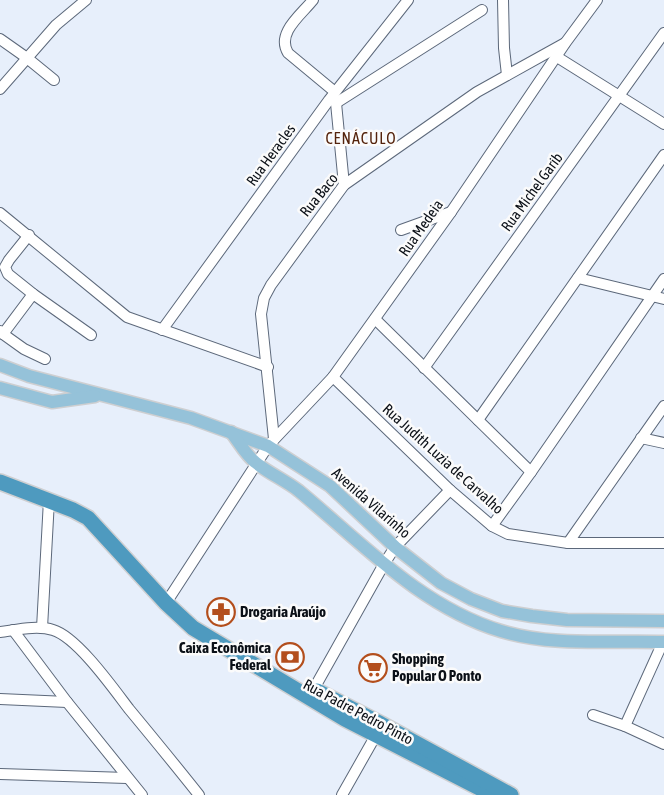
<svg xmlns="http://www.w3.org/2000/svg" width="664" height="795" font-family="'Asap Condensed',sans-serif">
<rect width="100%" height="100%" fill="#e7effb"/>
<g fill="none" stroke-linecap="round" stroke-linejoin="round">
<defs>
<g id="minor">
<path d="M313,0c-12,15 -37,33 -25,53l47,39"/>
<polyline points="503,0 504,48 507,75"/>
<polyline points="0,39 27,58 54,80"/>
<polyline points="557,57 664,124"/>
<polyline points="0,89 56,25 86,0"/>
<polyline points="336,103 482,10"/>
<polyline points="336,103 344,185"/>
<polyline points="0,213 127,317 268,367"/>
<polyline points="401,230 451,212"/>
<polyline points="29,235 9,260 5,267 8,274 33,294 91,335"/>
<polyline points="578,278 664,299"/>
<polyline points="375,319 531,472"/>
<polyline points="162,330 329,100 408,0"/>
<polyline points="0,331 3,334 33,294"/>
<polyline points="3,334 24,349 45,359"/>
<polyline points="424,368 664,33"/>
<polyline points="333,377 450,490 492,526 508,534 568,543 664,543"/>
<polyline points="478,420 664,155"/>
<polyline points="641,438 664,443"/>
<polyline points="274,439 261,314 264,298 271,285 344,185 477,92 565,43"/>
<polyline points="492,526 531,472 664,279"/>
<polyline points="568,543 664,406"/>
<polyline points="166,603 268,446 333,377 451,212 566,42 597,0"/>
<polyline points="42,628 49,500"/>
<polyline points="13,630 67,702 142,795"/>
<path d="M0,632c16,-2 37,-7 53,-2 24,7 60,58 76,79 24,29 47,57 70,86"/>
<polyline points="311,694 384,564 395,547 450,490"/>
<polyline points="0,699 67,702"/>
<polyline points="593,715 625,726 664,744"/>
<polyline points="625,726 663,642"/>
<polyline points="0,774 127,778"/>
<polyline points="342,795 376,735"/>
</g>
<g id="major">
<polyline points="0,365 29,376 191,418 268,446 330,486 395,547 441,583 471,599 502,611 532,616 567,620 664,621"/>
<polyline points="0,388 52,402 95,396"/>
<path d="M231,432c8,10 14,22 24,30 13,11 30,18 44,29 63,52 122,116 202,140 52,16 110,9 163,11"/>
</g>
<g id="highway">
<polyline points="0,482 73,510 88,518 166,603 193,628 345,719 493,795"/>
<polyline points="317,691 381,724 511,795"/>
</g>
</defs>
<use href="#minor" stroke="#5c687a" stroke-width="12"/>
<use href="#major" stroke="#cecfd1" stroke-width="15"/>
<use href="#highway" stroke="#cecfd1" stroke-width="18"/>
<use href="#minor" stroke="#fff" stroke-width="10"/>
<use href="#major" stroke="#95c2d9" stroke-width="12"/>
<use href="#highway" stroke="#4e9abf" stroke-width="15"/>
</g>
<defs>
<symbol id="pharmacy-ring" viewBox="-11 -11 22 22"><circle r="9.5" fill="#fbfbfb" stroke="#b34e1c" stroke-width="1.5"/><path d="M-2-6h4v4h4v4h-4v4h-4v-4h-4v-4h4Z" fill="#b34e1c"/></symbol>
<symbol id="bank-ring" viewBox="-11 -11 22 22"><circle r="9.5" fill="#fbfbfb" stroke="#b34e1c" stroke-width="1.5"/><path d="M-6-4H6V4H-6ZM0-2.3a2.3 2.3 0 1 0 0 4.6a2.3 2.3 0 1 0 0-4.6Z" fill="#b34e1c"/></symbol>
<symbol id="supermarket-ring" viewBox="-11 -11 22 22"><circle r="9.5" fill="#fbfbfb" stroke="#b34e1c" stroke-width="1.5"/><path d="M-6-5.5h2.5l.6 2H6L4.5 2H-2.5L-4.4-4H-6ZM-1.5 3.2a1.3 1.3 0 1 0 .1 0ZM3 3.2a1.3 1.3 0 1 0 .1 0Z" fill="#b34e1c"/></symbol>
</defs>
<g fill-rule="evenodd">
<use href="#pharmacy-ring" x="205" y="596" width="32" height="32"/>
<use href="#bank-ring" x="274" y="641" width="32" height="32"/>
<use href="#supermarket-ring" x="357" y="652" width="32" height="32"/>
</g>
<g text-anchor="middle" stroke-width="5" stroke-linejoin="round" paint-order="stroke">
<g font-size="15" fill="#0b1017" stroke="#fbfbfb">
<text transform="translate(271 155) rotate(-54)" y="5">Rua Heracles</text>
<text transform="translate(532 192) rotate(-54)" y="5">Rua Michel Garib</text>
<text transform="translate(319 195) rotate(-51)" y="5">Rua Baco</text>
<text transform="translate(421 228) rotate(-55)" y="5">Rua Medeia</text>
<text transform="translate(443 459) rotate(42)" y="5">Rua Judith Luzia de Carvalho</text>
<text transform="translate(371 503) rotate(41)" y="5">Avenida Vilarinho</text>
<text transform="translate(358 712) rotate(28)" y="5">Rua Padre Pedro Pinto</text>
</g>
<g font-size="15" font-weight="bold" fill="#0b1017" stroke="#fbfbfb" text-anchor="start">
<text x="240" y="617">Drogaria Araújo</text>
<text x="271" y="653" text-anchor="end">Caixa Econômica<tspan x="271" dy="17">Federal</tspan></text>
<text x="392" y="664">Shopping<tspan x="392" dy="17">Popular O Ponto</tspan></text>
</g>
<g font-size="16" letter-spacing="1" fill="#54230c" stroke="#fbfbfb">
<text x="361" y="144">CENÁCULO</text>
</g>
</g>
</svg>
